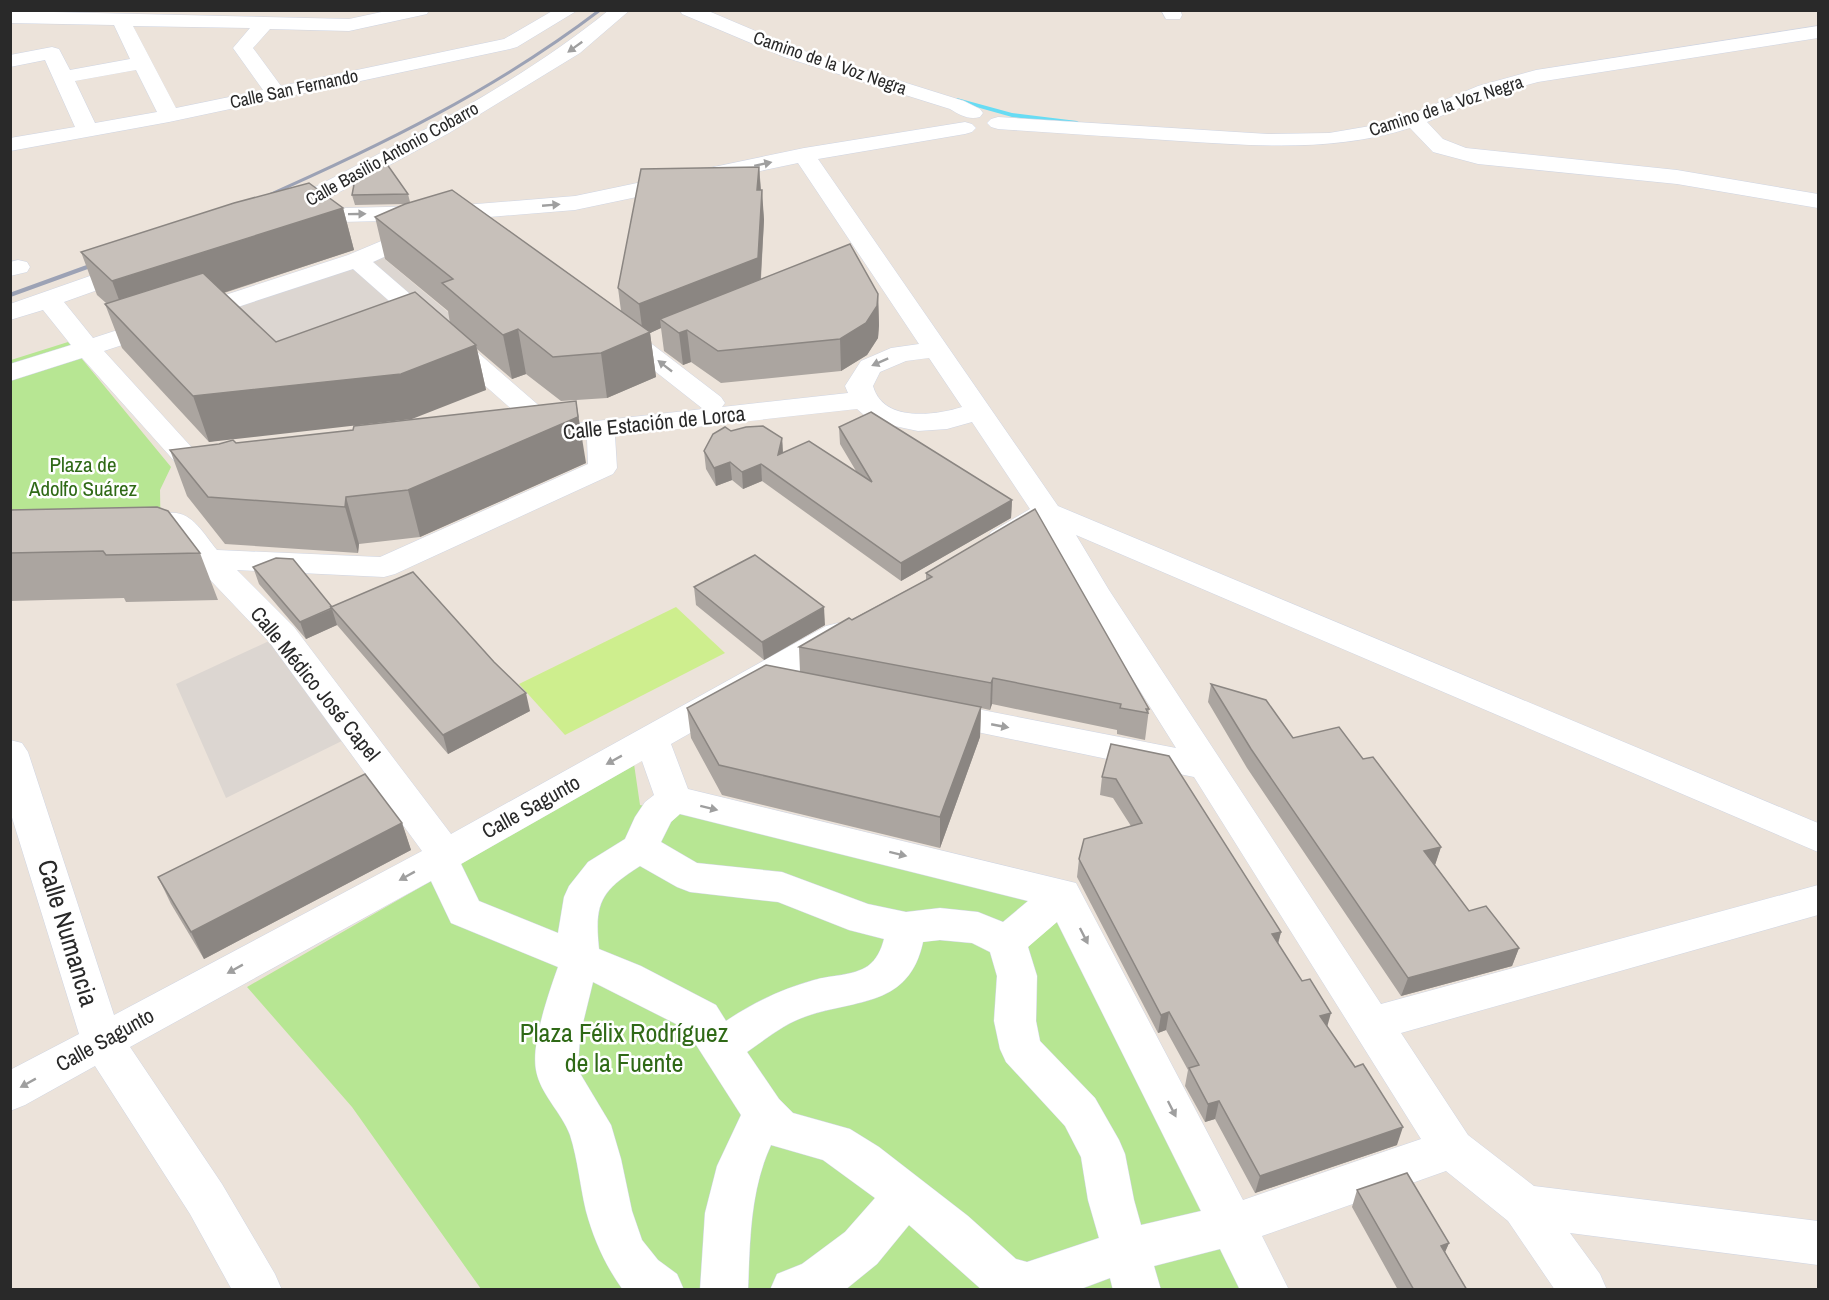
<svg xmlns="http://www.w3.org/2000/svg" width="1829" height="1300" font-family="'Archivo Narrow',sans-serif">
<rect width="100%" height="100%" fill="#ece3da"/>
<g fill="#b7e693">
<polygon points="68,342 171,467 160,490 161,545 11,554 11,360"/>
<polygon points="634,764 640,805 1062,894 1257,1289 481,1289 352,1107 247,987"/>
</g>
<polygon fill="#ceee8e" points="676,607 725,653 565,735 519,684"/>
<g fill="#dcd6d1">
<polygon points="381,256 461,323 289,387 214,313"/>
<polygon points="282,635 356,734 226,798 176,684"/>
</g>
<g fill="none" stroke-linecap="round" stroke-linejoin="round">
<polygon fill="#67dcf4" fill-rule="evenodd" points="957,98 1012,113 1077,121 1080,123 1077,125 1012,117 955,101 955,99"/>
<defs>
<g id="minor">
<path d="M391,10h38l-2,4 -78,17 -79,-2 -17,19 28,38 223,-47 50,-29h24l-61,37 -7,2 -341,73 -159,29v-13l65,-11 -30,-67 -35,7v-12l42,-8 7,2 11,21 60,-11 -16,-34 -104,-2v-12l339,8zM133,26l117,2 -17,20 30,42 -87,18zM136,70l21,42 -62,11 -20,-42z"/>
<path d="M609,10h21l-50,43 -131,80 -141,76 156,-4 111,-9 229,-48 161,-26 7,2 4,4 -4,4 -7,2 -147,25 240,347 760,317v29l-742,-317 33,55 272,414 437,-119v30l-417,118 67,102 66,51 284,35v44l-248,-32 30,41 7,16h-52l-47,-69 -62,-50 -184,65 27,54h-49l-20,-41 -66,17 7,24h-48l-3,-12 -32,12h-96l-73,-65 -32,39 -32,26h-75l7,-16 25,-10 43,-32 30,-34 -52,-38 -52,-15c-21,46 -21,95 -23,145h-48l5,-77 12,-47 24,-51 -55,-86 -93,-47 -13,53 -2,35 33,55 10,34 11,52 10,29 16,20 19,14 7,16h-61c-18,-25 -29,-50 -37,-79 -6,-25 -8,-51 -16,-76 -8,-22 -30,-41 -34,-65 -5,-26 13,-78 22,-103l-107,-44 -20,-42 -301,166 92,137 53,90 7,16h-50l-42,-76 -95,-148 -70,39 -15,6v-41l69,-36 -69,-223v-71l12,3 6,9 86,263 308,-164 -152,-208 -73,-77 -33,-40 -4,-6 4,-6c26,-7 38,18 53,36l163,7 208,-93 -1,-25 -51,5 -10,-2 -4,-6 4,-6 7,-2 -180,-159 -249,82 101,111 16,2 4,6 -4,6 -27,5 -10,-3 -7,-14 -95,-106 -72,23v-17l61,-19 -28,-35 -33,10v-16l117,-41 9,-2 9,2 3,5 -3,5 -81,29 29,36 255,-83 76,-32 8,2 4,5 -4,5 -59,27 178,154 4,6 -3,4 151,-17 -94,-74 -4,-5 4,-5 9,-3 9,3 94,72 4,6 -3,4 126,-14 -3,-7 16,-25 30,-13 28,-4 -121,-181 -223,47 -111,9 -164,4 -10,-5 -7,2 -8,-2 -4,-5 4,-5c114,-60 233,-116 334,-198zM929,358l33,49c-29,9 -79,15 -89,-21l7,-14 26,-11zM857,409l14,12 47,10 29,-2 25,-7 58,87 -39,23 -4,7 4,7c20,5 34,-8 50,-18l37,64 98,156 -240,-47 -12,4 -5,8 5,8 270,56 227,362 -178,61 -167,-317 -388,-94 -17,-45 179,-102 4,-8 -4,-8 -12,-3 -12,3 -375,208 -157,-207 -57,-57 147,7 11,-3 218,-100 4,-6 -2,-32zM642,761l12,34 -9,7 -10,15 -10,22 -37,23 -19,24 -5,11 -6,36 -79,-32 -18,-37zM680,814l348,87 -25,21 -25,-10 -38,-4 -34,4 -38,-8 -86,-32 -85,-9 -36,-21 10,-20zM640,866l37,21 13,5 88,10 71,28 35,9c-3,11 -7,20 -16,27 -15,10 -37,9 -54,14 -32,9 -60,22 -88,41l-10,-16 -75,-39 -42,-17c-5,-47 2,-58 41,-83zM1057,922l144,289 -60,14 -7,-25 -9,-46 -6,-14 -24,-42 -55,-57 -4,-20 1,-45 -9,-29zM940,940l32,3 18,9 7,24 -3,45 6,28 6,13 59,64 16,31 7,43 11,38 -72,24 -11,-3 -48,-43 -89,-69 -29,-18 -57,-16 -14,-14 -32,-47c19,-13 38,-29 60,-36 50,-17 102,-9 116,-74z"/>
<path d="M680,10h26l92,39 166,52 16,8 3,4 -3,4c-12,3 -20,-2 -30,-8l-166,-52 -102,-43z"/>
<polygon points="1161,10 1180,10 1182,15 1180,19 1166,19"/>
<path d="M1818,26v12l-280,44 -46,12 -65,28 16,17 23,9 211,22 141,24v14l-141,-24 -199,-20 -45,-12 -23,-24c-76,24 -152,18 -230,13 -61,-4 -121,-8 -182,-12l-7,-2 -4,-4 4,-4 7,-2 270,17 61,-1 47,-8 31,-9 71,-30 58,-16z"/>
<polygon points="18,260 27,262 30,267 27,272 10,276 10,262"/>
</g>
</defs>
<use href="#minor" stroke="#cfd5e3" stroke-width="1"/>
<use href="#minor" fill="#fff" fill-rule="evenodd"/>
<path stroke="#9ca2b5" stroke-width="3" d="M260,199c120,-53 235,-109 340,-189"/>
<polyline stroke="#9ca2b5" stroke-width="4" points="10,295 101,262"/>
</g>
<g fill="#aba5a0">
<polygon points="759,167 764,220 761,279 878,294 879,325 878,338 867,355 841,371 721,383 691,362 683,365 664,351 661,328 650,333 656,377 607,398 561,401 526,374 512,379 477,349 486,390 209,442 122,348 105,304 106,303 97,295 81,252 343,208 354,250 224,293 276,342 450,323 448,311 385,259 375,217 405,204 355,205 352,195 408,194 410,202 621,311 618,288"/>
<polygon points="839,427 1012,500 1011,518 901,581 762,481 743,489 732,480 716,486 706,469 704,451 731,431 782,438 783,453 856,471 840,444"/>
<polygon points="170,450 586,463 420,537 359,544 358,553 225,544 187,496"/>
<polygon points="10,510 200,553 218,600 126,602 124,598 10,601"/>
<polygon points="253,567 332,607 530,711 448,754 337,625 306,639 259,584"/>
<polygon points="926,573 1149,709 1145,740 1117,734 1117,730 992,704 990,710 981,708 980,737 940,848 722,795 691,738 687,708 800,672 799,647 926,580"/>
<polygon points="694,587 825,625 764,660 696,605"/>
<polygon points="1211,684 1293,738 1363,759 1441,847 1435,865 1469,911 1519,948 1512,966 1401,996 1247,768 1208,702"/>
<polygon points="1111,744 1281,932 1278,944 1397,1145 1255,1193 1215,1119 1205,1122 1185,1086 1188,1070 1166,1030 1158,1033 1077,877 1079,859 1131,826 1113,798 1100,795 1102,777"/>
<polygon points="402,823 411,850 204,959 171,904 158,877"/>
<polygon points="1357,1190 1449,1243 1445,1252 1467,1290 1398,1290 1352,1207"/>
</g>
<g fill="#8b8682">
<polygon points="759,167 761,196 757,190"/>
<polygon points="762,190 764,220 760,289 660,319 661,328 650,333 656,377 607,398 601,353 643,335 639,304"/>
<polygon points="343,208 354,250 128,324 112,281"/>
<polygon points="878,294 879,325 878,338 867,355 841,371 840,339"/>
<polygon points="518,329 526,374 512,379 503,335"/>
<polygon points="687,330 691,362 683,365 679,333"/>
<polygon points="476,345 486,390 412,419 209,442 193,396"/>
<polygon points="576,401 586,463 420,537 408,490"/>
<polygon points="782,438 783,455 778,455"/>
<polygon points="730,462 732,480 716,486 714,468"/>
<polygon points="761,464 762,481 743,489 742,472"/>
<polygon points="346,497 359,544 358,553 345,507"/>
<polygon points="1012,500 1011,518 901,581 901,563"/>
<polygon points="824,607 825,625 764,660 762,642"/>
<polygon points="332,609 337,625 306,639 300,622"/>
<polygon points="993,678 992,704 990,710 991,683"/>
<polygon points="526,693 530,711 448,754 443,735"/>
<polygon points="981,707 980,737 940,848 940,817"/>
<polygon points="402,823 411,850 204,959 191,932"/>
<polygon points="1441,847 1435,865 1424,851"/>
<polygon points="1281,932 1276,950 1272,934"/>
<polygon points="1519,948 1512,966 1401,996 1408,978"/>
<polygon points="1169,1012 1166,1030 1158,1033 1161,1015"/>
<polygon points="1331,1013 1326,1031 1320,1016"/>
<polygon points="1219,1101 1215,1119 1205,1122 1208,1104"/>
<polygon points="1403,1127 1397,1145 1255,1193 1260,1176"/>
<polygon points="1449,1243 1442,1259 1441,1246"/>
</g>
<g fill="#c7c0ba" stroke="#8b8682" stroke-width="1.5">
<polygon points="384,160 408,194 352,195 356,174"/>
<polygon points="759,167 757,190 762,190 758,258 639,304 618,288 641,169"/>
<polygon points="309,183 343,208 112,281 81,252 234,203"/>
<polygon points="452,190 650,332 601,353 553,357 518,329 503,335 442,283 453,279 375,217 405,204"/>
<polygon points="850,244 878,294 877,306 866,323 840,339 718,351 687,330 679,333 660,319"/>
<polygon points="203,273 276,342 415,292 476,345 401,374 193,396 105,304"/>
<polygon points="576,401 578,417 408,490 346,497 345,507 208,497 170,450 219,444 233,440 236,443 353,430 354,426"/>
<polygon points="871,412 1012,500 901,563 761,464 742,472 730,462 714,468 704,451 713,434 725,427 731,431 746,427 763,426 782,438 778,455 809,441 872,482 839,427"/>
<polygon points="157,507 168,511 200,553 106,555 103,551 10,553 10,510"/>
<polygon points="1035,509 1149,709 1146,709 1148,713 1120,708 1121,704 993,678 991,683 799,647 849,618 852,620 932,577 926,573"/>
<polygon points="755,555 824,607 762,642 694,587"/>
<polygon points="276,558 293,559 332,607 331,607 332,608 300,622 253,567"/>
<polygon points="413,572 494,662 526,693 443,735 331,607"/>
<polygon points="766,665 981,707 940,817 719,765 687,708"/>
<polygon points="1211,684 1266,700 1293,738 1339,727 1363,759 1373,757 1441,847 1424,851 1469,911 1486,906 1519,948 1408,978 1251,749"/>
<polygon points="1111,744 1169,756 1281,932 1272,934 1302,981 1310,979 1331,1013 1320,1016 1355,1067 1363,1064 1403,1127 1260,1176 1219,1101 1208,1104 1189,1068 1199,1065 1169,1012 1161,1015 1079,859 1084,839 1142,823 1116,779 1102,777"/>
<polygon points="365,774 402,823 191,932 158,877"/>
<polygon points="1407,1173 1449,1243 1441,1246 1467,1290 1414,1290 1357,1190"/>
</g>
<defs><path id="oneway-solid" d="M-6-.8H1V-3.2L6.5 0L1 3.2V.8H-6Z" transform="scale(1.5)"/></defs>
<g fill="#9f9f9f">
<use href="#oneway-solid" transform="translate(575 47) rotate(144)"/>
<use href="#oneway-solid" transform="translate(763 164) rotate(-12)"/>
<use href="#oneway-solid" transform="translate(551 205) rotate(-5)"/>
<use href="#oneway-solid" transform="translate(357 214) rotate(-1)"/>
<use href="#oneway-solid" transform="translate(880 362) rotate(156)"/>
<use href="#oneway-solid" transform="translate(665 366) rotate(-142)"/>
<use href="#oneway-solid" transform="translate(1000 726) rotate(11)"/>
<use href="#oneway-solid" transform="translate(614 760) rotate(151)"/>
<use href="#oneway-solid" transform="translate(709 808) rotate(14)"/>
<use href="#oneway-solid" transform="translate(898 854) rotate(14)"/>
<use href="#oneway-solid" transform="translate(407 876) rotate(151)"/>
<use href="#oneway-solid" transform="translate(1084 936) rotate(63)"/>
<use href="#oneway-solid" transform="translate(235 969) rotate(151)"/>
<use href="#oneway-solid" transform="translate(28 1083) rotate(151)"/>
<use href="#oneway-solid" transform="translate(1172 1109) rotate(63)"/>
</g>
<g text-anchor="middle" stroke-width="5" stroke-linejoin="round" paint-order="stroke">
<g font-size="18" fill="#292929" stroke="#fff">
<text transform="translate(830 63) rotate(19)" y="6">Camino de la Voz Negra</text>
<text transform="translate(294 89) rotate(-12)" y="6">Calle San Fernando</text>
<text transform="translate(1446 106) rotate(-18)" y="6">Camino de la Voz Negra</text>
<text transform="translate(392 154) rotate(-29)" y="6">Calle Basilio Antonio Cobarro</text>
</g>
<g font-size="21" fill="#292929" stroke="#fff">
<text transform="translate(654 423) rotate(-6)" y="7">Calle Estación de Lorca</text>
<text transform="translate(315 684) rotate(51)" y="7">Calle Médico José Capel</text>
<text transform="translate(531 807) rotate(-29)" y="7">Calle Sagunto</text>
<text transform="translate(105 1040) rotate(-29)" y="7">Calle Sagunto</text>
</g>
<g font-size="21" fill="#2f6916" stroke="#fff">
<text x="83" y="472">Plaza de<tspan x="83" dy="24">Adolfo Suárez</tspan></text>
</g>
<g font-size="26" fill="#292929" stroke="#fff">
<text transform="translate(68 933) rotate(73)" y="9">Calle Numancia</text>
</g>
<g font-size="26" fill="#2f6916" stroke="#fff">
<text x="624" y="1042">Plaza Félix Rodríguez<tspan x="624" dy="30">de la Fuente</tspan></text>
</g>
</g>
<rect width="1829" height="1300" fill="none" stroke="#292929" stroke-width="24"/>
</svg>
